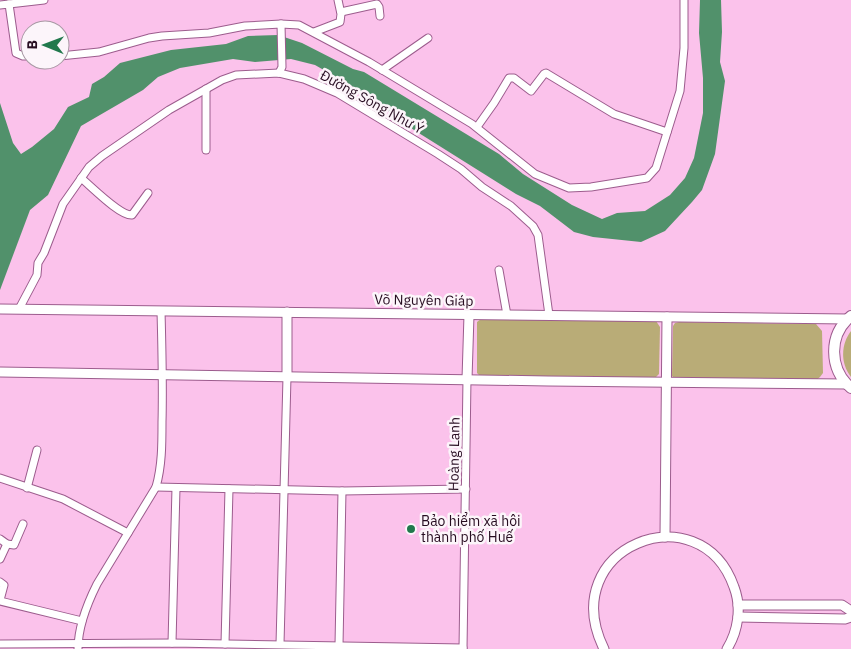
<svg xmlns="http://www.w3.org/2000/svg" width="851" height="649" font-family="'IBM Plex Sans',sans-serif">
<rect width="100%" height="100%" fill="#fbc2eb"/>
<g fill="#b9ac77">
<polygon points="481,319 656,321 660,327 659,374 654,379 481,377 477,373 477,322"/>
<polygon points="679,322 816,324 822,331 823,373 820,377 814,382 675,379 672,376 673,326 675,323"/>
<path d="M851,331v46c-11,-14 -10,-33 0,-46z"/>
</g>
<polygon fill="#51916b" points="700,0 721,0 722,32 720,62 725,81 715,154 702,190 692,202 665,231 641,242 593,237 574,232 540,206 516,194 414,130 364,93 315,65 291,59 255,62 233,59 180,68 158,77 143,90 81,126 48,195 30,210 0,290 0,103 13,143 21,154 32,147 54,129 68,107 89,97 92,84 104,77 120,63 171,50 226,44 248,36 278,35 302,43 353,69 364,72 499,154 523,174 572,205 602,219 617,213 645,211 670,195 685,178 694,158 703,113 703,78 699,33"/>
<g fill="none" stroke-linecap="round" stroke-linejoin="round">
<defs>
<g id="minor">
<polyline points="9,4 44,0"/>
<polyline points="0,5 9,4 16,53 23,56 30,56"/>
<polyline points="341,12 377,4 379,7 380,16"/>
<polyline points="314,32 340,22 341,14 338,0"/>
<polyline points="60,56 99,52 149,38 162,36 209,33 245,26 281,24 299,25 369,62 472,124 535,174 569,188 591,187 647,178 656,168 680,91 684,48 684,0"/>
<polyline points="382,70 428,38"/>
<polyline points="279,73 282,67 281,24"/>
<polyline points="206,89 206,150"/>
<polyline points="477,127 494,103 509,78 514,78 531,91 544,74 546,73 614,114 667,132"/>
<path d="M81,178c11,9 39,38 51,37l16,-22"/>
<polyline points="499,270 507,315"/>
<polyline points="19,309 37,275 38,263 44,253 63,204 89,167 102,156 169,110 222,80 236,75 279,73 304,79 337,93 438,154 461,169 482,187 511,206 533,226 538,235 549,315"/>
<polyline points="0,478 63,499 128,533"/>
<polyline points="156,487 342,491 466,489"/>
<polyline points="27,488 37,450"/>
<polyline points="0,539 7,544 14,545 23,524"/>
<polyline points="0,559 7,544"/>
<polyline points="0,582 4,585 0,600"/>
<polyline points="0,601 82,621"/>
<polyline points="172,643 176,488"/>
<polyline points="0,644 172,643 463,648"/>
<polyline points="225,644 229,489"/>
<polyline points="280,644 287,377"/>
<polyline points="339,645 342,491"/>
<path d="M78,649c0,-23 9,-45 19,-65l59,-97c6,-21 6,-43 6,-65 1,-37 0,-74 -1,-111"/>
<polyline points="463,649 467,379"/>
</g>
<g id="tertiary">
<polyline points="0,309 848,319"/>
<polyline points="0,372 548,381 847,384"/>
<polyline points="287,377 287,312"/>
<polyline points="467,379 469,315"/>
<polyline points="665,537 667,317"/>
<polyline points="738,605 842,605 851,611"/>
<polyline points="738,617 845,619 851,617"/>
<path d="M604,649c-50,-102 96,-159 130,-62 8,21 4,44 -7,62"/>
</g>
<path id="secondary" d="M851,316c-23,19 -22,53 0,72"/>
</defs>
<use href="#minor" stroke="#9c5c8d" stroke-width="9"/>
<use href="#tertiary" stroke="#9c5c8d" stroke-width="11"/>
<use href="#secondary" stroke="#9c5c8d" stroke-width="12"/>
<use href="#minor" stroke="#fff" stroke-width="7"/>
<use href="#tertiary" stroke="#fff" stroke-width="9"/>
<use href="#secondary" stroke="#fff" stroke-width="10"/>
</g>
<circle fill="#21784c" stroke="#fcf5fa" stroke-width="2" cx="411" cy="529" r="5"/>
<g text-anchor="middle" stroke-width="5" stroke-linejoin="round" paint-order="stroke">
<g font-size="14" fill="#270d21" stroke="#fcf5fa">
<text transform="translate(372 102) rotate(29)" y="5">Đường Sông Như Ý</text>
<text transform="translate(424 300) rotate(1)" y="5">Võ Nguyên Giáp</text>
<text transform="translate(454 454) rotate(-89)" y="5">Hoàng Lanh</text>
</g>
<g font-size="14" fill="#270d21" stroke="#fcf5fa" text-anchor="start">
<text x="421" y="526">Bảo hiểm xã hội<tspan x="421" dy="16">thành phố Huế</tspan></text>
</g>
</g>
<g transform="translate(45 45) rotate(271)"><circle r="24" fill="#fcf5fa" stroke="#a798a3"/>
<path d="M0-4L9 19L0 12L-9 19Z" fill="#21784c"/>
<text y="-8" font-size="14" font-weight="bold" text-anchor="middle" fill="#270d21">B</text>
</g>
</svg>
